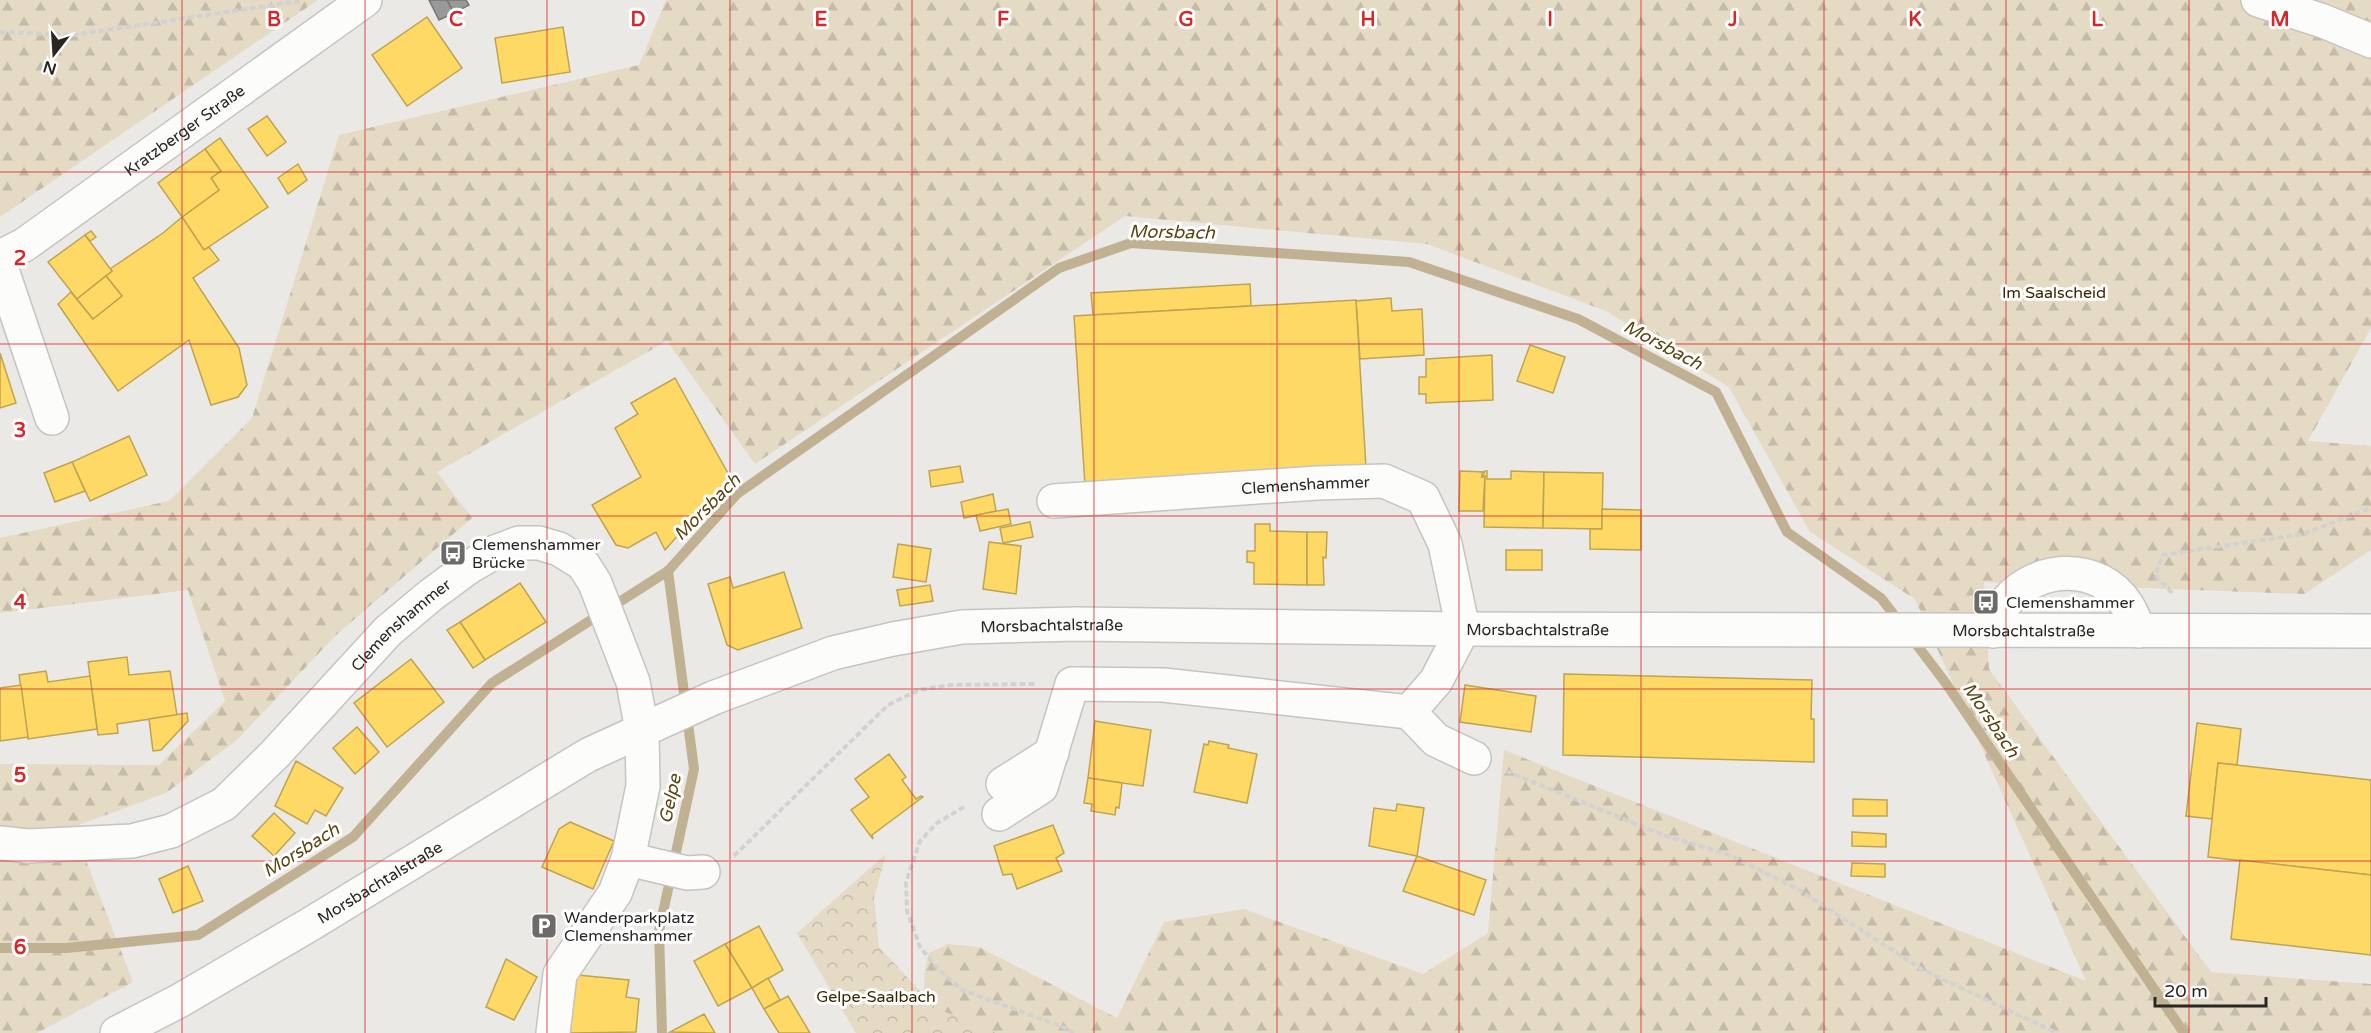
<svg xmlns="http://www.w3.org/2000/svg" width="2371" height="1033" font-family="'Varela Round',sans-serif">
<defs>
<pattern id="forest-firs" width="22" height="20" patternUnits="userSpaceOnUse" patternTransform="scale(1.5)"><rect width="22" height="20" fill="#e5dac4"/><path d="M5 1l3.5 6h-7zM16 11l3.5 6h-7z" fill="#c4bba8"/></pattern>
<pattern id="park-crowns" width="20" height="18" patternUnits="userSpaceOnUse" patternTransform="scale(1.5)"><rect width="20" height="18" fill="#e5dac4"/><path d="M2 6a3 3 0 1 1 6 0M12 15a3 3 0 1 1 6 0" fill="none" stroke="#c4bba8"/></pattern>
</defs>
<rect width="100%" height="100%" fill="#ebe9e6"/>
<g fill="url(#forest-firs)">
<polygon points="0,0 318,0 0,217"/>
<polygon points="666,0 2371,0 2371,328 2308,441 2371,446 2371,550 2304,594 1984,582 1989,669 2211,972 2371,984 2371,1033 921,1033 925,969 929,953 948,944 979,947 1117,1018 1164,922 1244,909 1423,974 1488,933 1504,750 2086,981 1915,599 1810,532 1729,387 1606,311 1427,244 1125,216 755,464 667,341 437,472 472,518 335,636 237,740 166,793 73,827 133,982 37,1033 0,1033 0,764 159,765 225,701 188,590 0,613 0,538 169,501 252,418 339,135 639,65"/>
</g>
<polygon fill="url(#park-crowns)" points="886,854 874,898 879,947 936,1008 996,1033 856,1033 797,933"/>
<g fill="#ffd966" stroke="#bea452" stroke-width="1.5">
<polygon points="427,17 462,68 407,106 372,55"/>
<polygon points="563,27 570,72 502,83 495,38"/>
<polygon points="267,116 286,142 267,156 248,129"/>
<polygon points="220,138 268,207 204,250 182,217 219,190 211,178 221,171 205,149"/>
<polygon points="205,149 221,171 211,178 219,190 182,217 158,183"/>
<polygon points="298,164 307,180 288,194 278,178"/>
<polygon points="182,217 204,250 209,247 219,260 193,278 239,348 247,385 238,397 211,405 189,340 118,391 58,304 71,292 93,319 122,296 106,276 112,271 110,269 163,233"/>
<polygon points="91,231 96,237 90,241 85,235"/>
<polygon points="85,235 112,271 77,299 48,262"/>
<polygon points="106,276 122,296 93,319 77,299"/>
<polygon points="1250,284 1251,306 1093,315 1091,293"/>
<polygon points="1391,298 1392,311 1422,309 1424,355 1360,359 1356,301"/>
<polygon points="1356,300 1366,468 1085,485 1074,316"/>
<polygon points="1530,345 1565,357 1553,393 1517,381"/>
<polygon points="0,353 16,403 0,408"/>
<polygon points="1492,355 1493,400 1426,403 1426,394 1419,394 1419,377 1426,377 1426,359"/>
<polygon points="675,378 730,477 665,550 656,532 628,548 616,545 592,505 641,477 615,428 638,414 631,403"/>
<polygon points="129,436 147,475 90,501 72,462"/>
<polygon points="72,462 85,491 55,502 44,473"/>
<polygon points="960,466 963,482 931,487 929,471"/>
<polygon points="1460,471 1485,472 1482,473 1482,477 1485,476 1483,511 1459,511"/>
<polygon points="1485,471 1487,471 1487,479 1511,479 1511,471 1544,472 1543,528 1484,527 1485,476 1482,477"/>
<polygon points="1544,472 1603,473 1602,529 1543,528"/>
<polygon points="993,494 996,511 964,518 961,502"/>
<polygon points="1008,509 1011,524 980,531 976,515"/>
<polygon points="1602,509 1641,510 1641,550 1590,549 1590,529 1602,529"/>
<polygon points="1030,522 1033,537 1003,543 1000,528"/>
<polygon points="1255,524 1270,524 1270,531 1307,532 1307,585 1254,584 1254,563 1247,562 1247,551 1255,551"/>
<polygon points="1307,532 1327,532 1326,558 1323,557 1324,585 1307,585"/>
<polygon points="989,542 1021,546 1016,594 983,589"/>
<polygon points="898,544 931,549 926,582 893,577"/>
<rect x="1506" y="550" width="36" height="20"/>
<polygon points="784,572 802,628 738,650 727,645 708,584 730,577 733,588"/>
<polygon points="520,583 546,622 485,660 460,622"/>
<polygon points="930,585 933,601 900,606 897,590"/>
<polygon points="460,622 485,660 473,668 447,630"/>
<polygon points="127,657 129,675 170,671 177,715 117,724 118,733 98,735 88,662"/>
<polygon points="411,659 444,702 387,747 354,703"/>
<polygon points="46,671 48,682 90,676 97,729 28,739 19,675"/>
<polygon points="1564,674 1812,680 1811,719 1814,719 1814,762 1563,755"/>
<polygon points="21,685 28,737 0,741 0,688"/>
<polygon points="1465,685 1536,696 1531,732 1460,722"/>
<polygon points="187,713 188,721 161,750 153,751 149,719"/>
<polygon points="1095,721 1151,730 1143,786 1088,778"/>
<polygon points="2197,723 2241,729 2237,765 2218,763 2212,819 2186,816"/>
<polygon points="357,727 379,752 355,774 333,748"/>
<polygon points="1209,741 1229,745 1228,748 1257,754 1247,803 1194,792 1204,744 1208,745"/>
<polygon points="889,754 906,777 902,780 916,799 921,796 923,797 872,835 873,839 851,810 869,797 855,779"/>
<polygon points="296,761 343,788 326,816 315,810 307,824 275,806"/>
<polygon points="2218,763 2371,780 2371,875 2208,857"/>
<polygon points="1088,778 1122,783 1119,808 1116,807 1115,815 1091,811 1092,804 1084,803"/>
<polygon points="1853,799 1887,800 1887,816 1853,816"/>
<polygon points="1397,804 1424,808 1417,856 1369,846 1374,808 1396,811"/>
<polygon points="274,813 295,833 274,856 252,836"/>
<polygon points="570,822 614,841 593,889 542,867 559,829"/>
<polygon points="1053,825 1064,853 1056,858 1062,871 1017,889 1012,874 1003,875 994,846"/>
<polygon points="1852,832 1886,834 1886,847 1852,846"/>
<polygon points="1417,856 1486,880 1474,915 1403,891"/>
<polygon points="2240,860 2371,875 2371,955 2231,939"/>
<polygon points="1852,863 1885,864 1885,877 1851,876"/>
<polygon points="188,866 203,901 173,913 159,879"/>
<polygon points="759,926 783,970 752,988 725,944"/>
<polygon points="725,944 752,988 718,1006 694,961"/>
<polygon points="506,959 537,977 514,1020 486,1007"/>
<polygon points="577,975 629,980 626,997 639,999 636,1032 570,1033"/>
<polygon points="768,978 780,1000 764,1009 752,988"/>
<polygon points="788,996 810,1033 779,1033 764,1009"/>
<polygon points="704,1014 715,1033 670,1032"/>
</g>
<g fill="#999" stroke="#777776" stroke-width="1.5">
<polygon points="429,0 447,0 454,13 439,20"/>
<polygon points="447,0 466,0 469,5 454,13"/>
</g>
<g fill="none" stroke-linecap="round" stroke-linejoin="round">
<g stroke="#c0b193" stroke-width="10">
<polyline points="1910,636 1945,682 2184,1033"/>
<polyline points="0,948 66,948 198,935 353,837 492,683 668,571 737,494 1059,268 1131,243 1409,262 1578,319 1716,392 1787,532 1881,598 1901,624"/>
<polyline points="662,1033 659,931 694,769 668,571"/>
</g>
<defs>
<g id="minor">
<path id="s1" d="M0,257l24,-12 341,-245"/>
<polyline points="0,264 52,418"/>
<path id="s2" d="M1054,501l263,-18 67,-2 39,17 22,46 18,85 -27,52 -27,31"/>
<path d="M1993,631c4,-9 7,-22 14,-30 31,-36 92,-39 120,4 5,7 8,17 12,26"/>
<polyline points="1003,784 1052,753"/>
<polyline points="999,814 1041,787 1072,684 1163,685 1409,712 1436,740 1474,758"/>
<path id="s3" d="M0,843l28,3 104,-5 39,-10 53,-27 51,-50 113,-123 43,-36 38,-28 26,-15 24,-9h20l20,6 24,15 12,19 38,99 9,48 1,56 -15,73 -13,34 -55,81 -7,59"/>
<polyline points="628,859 687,873 703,872"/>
</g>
<g id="major">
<polyline points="2258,0 2323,21 2371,41"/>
<path id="s4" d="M117,1033l62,-32 130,-76 279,-170 125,-57 120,-45 60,-14 69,-12 114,-3 387,5 908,2"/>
</g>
</defs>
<use href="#minor" stroke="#c6c4c1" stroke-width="36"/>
<use href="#major" stroke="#c6c4c1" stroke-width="36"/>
<g stroke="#d2d2d2" stroke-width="4" stroke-dasharray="6 3" stroke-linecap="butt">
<polyline points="0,32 73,35 300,1"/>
<polyline points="2172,593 2155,575 2163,555 2303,534 2371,508"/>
<polyline points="1506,771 1663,835 1727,854 1796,888 1923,970 2057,1033"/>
<polyline points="964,807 937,823 920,841 906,882 907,911 920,947 939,970 962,990 1063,1027 1074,1033"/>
<polyline points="734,856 888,705 919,690 951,685 1036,684"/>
</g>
<use href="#minor" stroke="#fcfcfb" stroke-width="33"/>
<use href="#major" stroke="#fcfcfb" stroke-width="33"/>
</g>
<path fill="none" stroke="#d62828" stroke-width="1.5" stroke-opacity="0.55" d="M182,0v1033M365,0v1033M547,0v1033M730,0v1033M912,0v1033M1094,0v1033M1277,0v1033M1459,0v1033M1641,0v1033M1824,0v1033M2006,0v1033M2189,0v1033M0,172h2371M0,344h2371M0,516h2371M0,689h2371M0,861h2371"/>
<defs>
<symbol id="bus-square" viewBox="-11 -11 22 22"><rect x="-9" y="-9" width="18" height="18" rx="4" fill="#6c6b69" stroke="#fff"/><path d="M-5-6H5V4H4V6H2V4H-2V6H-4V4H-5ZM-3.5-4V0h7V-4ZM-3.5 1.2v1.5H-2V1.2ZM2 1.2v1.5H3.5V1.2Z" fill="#fff"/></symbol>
<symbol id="parking-square" viewBox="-11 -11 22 22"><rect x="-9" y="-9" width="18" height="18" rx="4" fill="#6c6b69" stroke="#fff"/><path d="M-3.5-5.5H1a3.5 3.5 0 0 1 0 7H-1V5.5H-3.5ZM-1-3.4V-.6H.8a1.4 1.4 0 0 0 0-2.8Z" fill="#fff"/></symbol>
</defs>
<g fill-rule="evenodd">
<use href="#bus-square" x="438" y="538" width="30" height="30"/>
<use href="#bus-square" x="1971" y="587" width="30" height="30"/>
<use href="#parking-square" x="529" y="911" width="30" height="30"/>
</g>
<g text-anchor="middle" stroke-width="6" stroke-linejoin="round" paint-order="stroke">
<g font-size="16" fill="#282725" stroke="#fff">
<text dy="6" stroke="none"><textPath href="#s1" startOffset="224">Kratzberger Straße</textPath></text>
<text dy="6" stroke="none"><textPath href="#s2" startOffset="252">Clemenshammer</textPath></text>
<text dy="6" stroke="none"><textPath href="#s3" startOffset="484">Clemenshammer</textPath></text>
<text dy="6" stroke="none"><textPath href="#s4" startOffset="1034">Morsbachtalstraße</textPath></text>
<text dy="6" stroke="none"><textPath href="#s4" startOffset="1520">Morsbachtalstraße</textPath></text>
<text dy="6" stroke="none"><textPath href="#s4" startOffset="2006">Morsbachtalstraße</textPath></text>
<text dy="6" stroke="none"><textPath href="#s4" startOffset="303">Morsbachtalstraße</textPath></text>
</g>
<g font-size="16" fill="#362703" stroke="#fff">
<text x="2054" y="298">Im Saalscheid</text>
<text x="876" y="1002">Gelpe-Saalbach</text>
</g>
<g font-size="16" fill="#282725" stroke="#fff" text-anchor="start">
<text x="472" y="550">Clemenshammer<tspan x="472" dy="18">Brücke</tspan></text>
<text x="2006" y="608">Clemenshammer</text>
<text x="564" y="923">Wanderparkplatz<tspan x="564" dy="18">Clemenshammer</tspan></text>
</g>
<g font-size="18" font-style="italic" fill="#5a4410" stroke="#fff">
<text transform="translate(1172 232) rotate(1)" y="6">Morsbach</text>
<text transform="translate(1663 345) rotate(28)" y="6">Morsbach</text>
<text transform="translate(707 507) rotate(-45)" y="6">Morsbach</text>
<text transform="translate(1991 720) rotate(56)" y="6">Morsbach</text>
<text transform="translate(670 799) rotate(-78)" y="6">Gelpe</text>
<text transform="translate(301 850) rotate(-32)" y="6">Morsbach</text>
</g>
</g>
<g font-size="20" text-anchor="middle" font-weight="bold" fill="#d62828" stroke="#fff" stroke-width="6" stroke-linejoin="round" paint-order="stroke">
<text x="274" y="26">B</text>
<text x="456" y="26">C</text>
<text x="638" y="26">D</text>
<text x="821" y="26">E</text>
<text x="1003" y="26">F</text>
<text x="1186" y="26">G</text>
<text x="1368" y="26">H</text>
<text x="1550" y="26">I</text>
<text x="1733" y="26">J</text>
<text x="1915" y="26">K</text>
<text x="2097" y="26">L</text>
<text x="2280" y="26">M</text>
<text x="20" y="265">2</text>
<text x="20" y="437">3</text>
<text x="20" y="609">4</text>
<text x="20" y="782">5</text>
<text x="20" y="954">6</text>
</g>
<g transform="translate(54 54) rotate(197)" stroke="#ffffff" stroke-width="4.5" paint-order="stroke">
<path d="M0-4.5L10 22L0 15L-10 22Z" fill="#282725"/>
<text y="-9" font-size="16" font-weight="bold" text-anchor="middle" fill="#282725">N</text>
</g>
<path d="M2155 997v9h111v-9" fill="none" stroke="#282725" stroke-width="3"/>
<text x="2164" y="997" font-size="18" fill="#282725" stroke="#ffffff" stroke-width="4.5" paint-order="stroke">20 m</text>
</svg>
